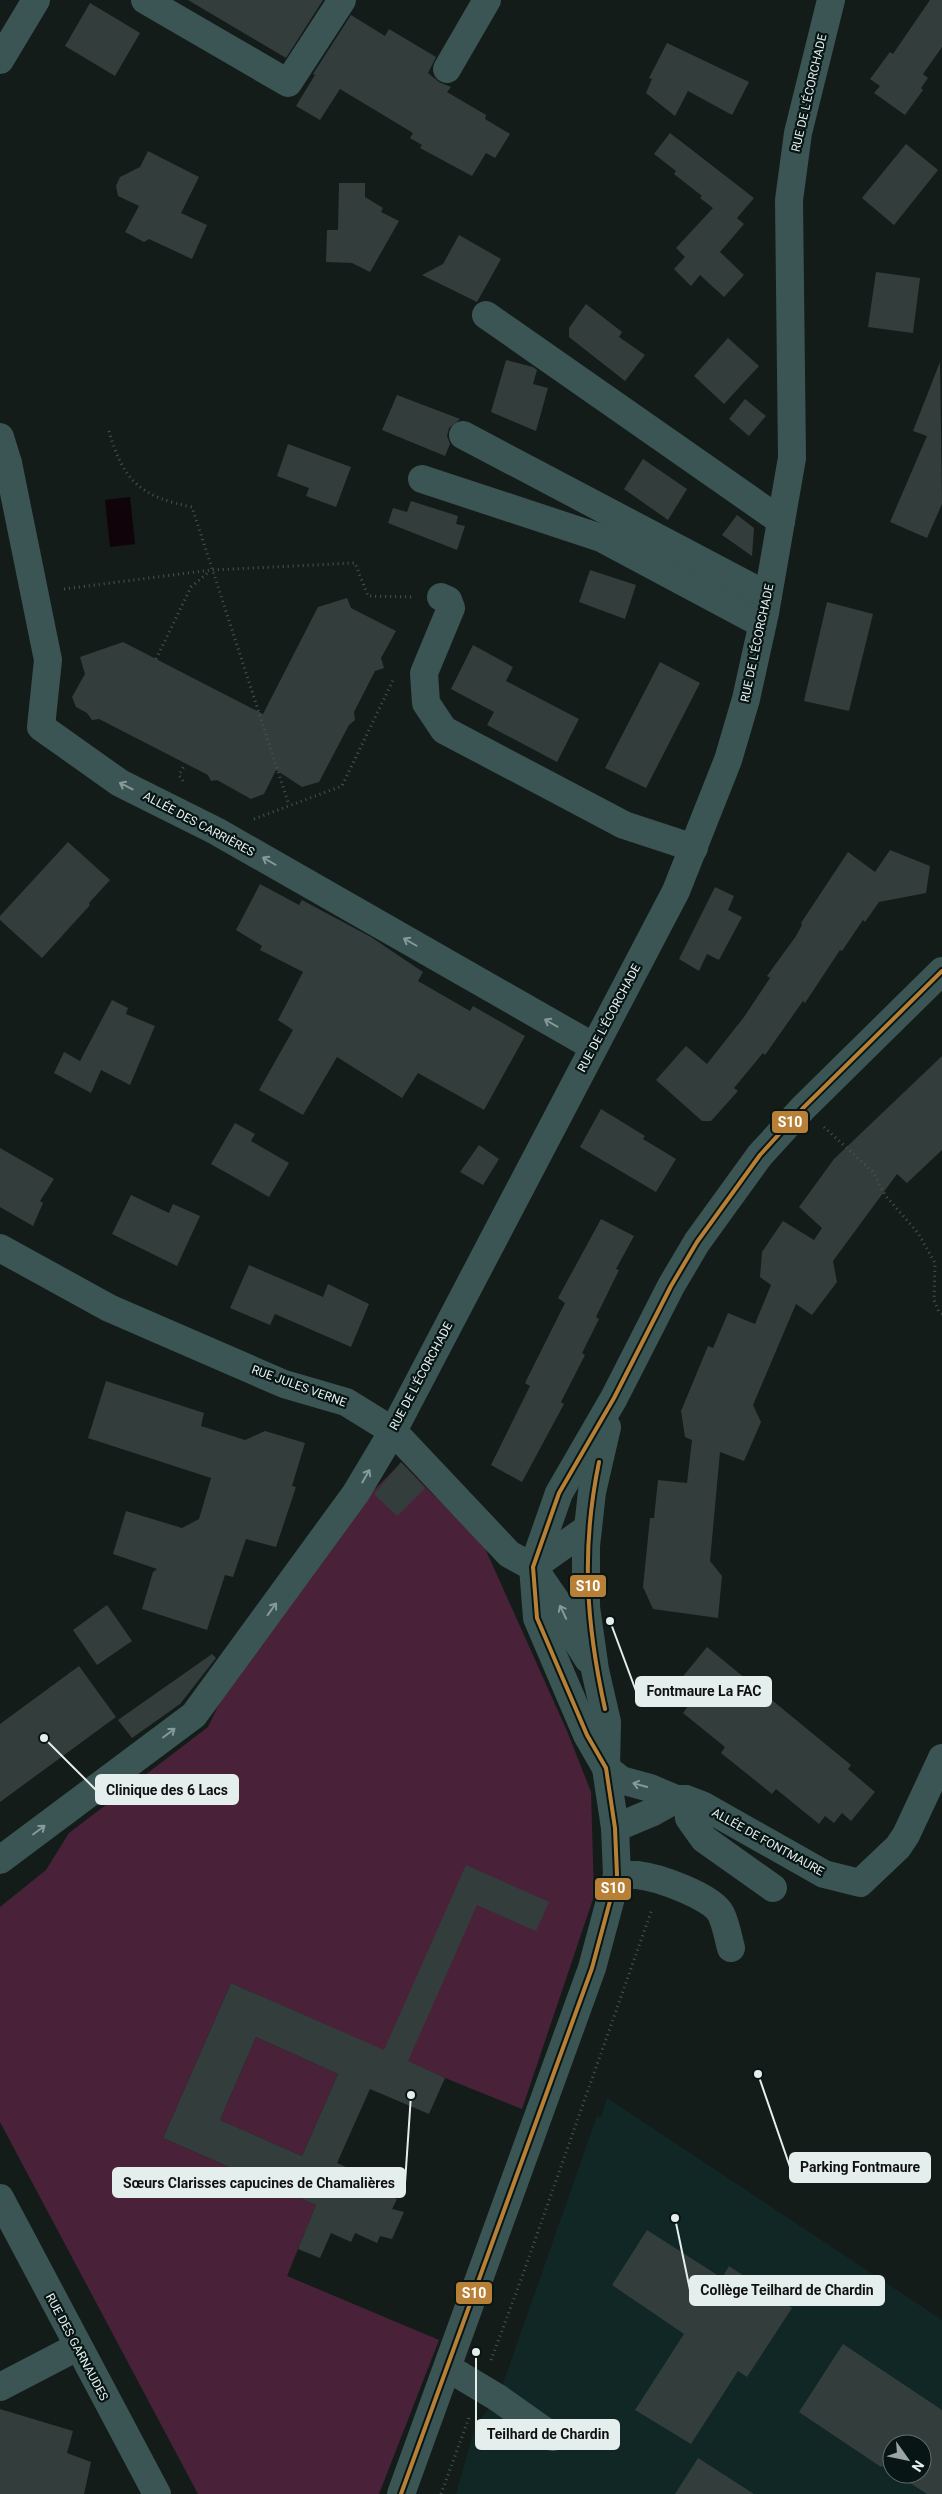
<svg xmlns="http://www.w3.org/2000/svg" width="942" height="2494" font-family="Roboto,sans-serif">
<rect width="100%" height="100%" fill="#141c1a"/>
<path fill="#112725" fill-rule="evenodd" d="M607,2098l335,222v174h-486l20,-70 22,-26 99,-282 4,1zM892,2444h30v30h-30z"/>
<g fill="#49223a">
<polygon points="400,1464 405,1466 484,1546 567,1731 591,1792 594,1896 522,2109 445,2078 231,1983 163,2138 316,2205 287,2276 439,2340 379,2494 198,2494 0,2122 0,1907 46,1870 69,1833 208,1727 225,1692 372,1492"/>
<polygon points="256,2037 338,2074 302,2156 220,2120"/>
</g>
<polygon fill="#10030a" points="130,497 135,544 110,547 105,500"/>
<g fill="#333d3c" fill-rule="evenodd">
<polygon points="188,0 323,0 286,58"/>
<polygon points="930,0 942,0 942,47 923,74 928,78 921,88 923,90 905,115 874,93 880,86 870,79 890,52 893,54"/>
<polygon points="90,3 140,33 115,76 65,46"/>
<polygon points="351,15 385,36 389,29 436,57 428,73 439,82 451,87 447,92 486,115 485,119 510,134 495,158 486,153 472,176 420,148 422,145 410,138 413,133 340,89 320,120 296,106 315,75 313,74"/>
<polygon points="667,43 749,82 732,115 688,91 675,116 646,93 652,79 649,78"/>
<polygon points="670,133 754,198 737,218 744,224 720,252 744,275 724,297 700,275 691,286 674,269 685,257 676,248 713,208 700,198 702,196 674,174 676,171 654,154"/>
<polygon points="906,144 938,170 894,225 862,198"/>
<polygon points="148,151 199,177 181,213 207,225 192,259 149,239 144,242 125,232 139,206 118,196 116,186 120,177 140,167"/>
<polygon points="339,183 365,183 365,197 383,208 381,212 399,221 370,272 352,263 326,262 327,230 338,230"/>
<polygon points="459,235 501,259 477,302 422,275 443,264"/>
<polygon points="876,272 920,278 913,333 868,327"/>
<polygon points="586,304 622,332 619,337 645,355 625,381 569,337 569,328"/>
<polygon points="728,338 759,366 724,404 694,376"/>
<polygon points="506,360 533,367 537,370 533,384 548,388 536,431 491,412"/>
<polygon points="940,362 942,504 927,538 890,522 927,436 913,431"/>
<polygon points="397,395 460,419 449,428 447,436 450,444 445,456 382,430"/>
<polygon points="745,399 766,416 749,436 729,419"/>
<polygon points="288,444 351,467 336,507 306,496 309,488 277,476"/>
<polygon points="643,459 687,489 668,520 624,489"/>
<polygon points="411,501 458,516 456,524 465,526 457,550 388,523 393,508 407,512"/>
<polygon points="737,515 754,528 752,556 722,535"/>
<polygon points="590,570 636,585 625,619 579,602"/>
<polygon points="347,598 351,608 396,631 381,658 384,668 375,671 354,712 355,720 349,725 319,782 302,787 276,770 264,794 251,799 217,780 211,781 208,775 99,719 92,720 87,713 76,707 72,697 85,674 80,657 123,642 263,714 318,607"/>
<polygon points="827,602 873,614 849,711 804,701"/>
<polygon points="473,645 513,667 506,681 579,719 557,762 487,725 494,712 451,689"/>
<polygon points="660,662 700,683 646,788 605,768"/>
<polygon points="68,842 110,880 89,903 90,905 42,958 0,920 0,916"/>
<polygon points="890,850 930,866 926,893 879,902 865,922 863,920 842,951 840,950 805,1003 803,1001 765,1055 763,1053 734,1088 738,1091 711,1121 702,1121 656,1080 686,1046 707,1064 744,1017 770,978 767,976 796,936 802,925 801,923 848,852 875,872"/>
<polygon points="260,884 299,905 302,900 371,937 423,972 418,981 470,1011 473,1006 525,1036 484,1110 418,1073 402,1098 337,1057 303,1115 259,1090 293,1030 278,1020 303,972 260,950 262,946 236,930"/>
<polygon points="715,887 734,896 728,910 742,917 719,960 707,954 699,971 679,959"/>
<polygon points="112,1000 128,1008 126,1014 155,1026 130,1085 101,1070 91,1093 54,1073 64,1052 80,1061"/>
<polygon points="942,1056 942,1150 907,1183 897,1174 833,1261 837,1282 812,1315 796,1304 753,1405 761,1422 744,1461 720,1452 710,1561 722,1576 718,1618 653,1609 643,1587 650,1518 654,1518 658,1480 687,1483 692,1440 685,1437 681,1411 708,1346 713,1348 728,1313 755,1324 771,1285 760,1277 762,1252 770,1240 783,1221 814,1240 822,1228 799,1207 834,1159"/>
<polygon points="601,1109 645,1136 643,1139 676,1159 656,1192 580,1147"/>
<polygon points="235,1123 255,1134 251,1141 289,1163 269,1197 211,1164"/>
<polygon points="479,1145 499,1159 483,1185 460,1172"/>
<polygon points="0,1148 54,1179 40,1201 43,1203 33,1226 0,1207"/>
<polygon points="131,1195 169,1213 173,1204 200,1216 177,1266 112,1234"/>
<polygon points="601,1219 634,1236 616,1269 619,1270 596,1317 599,1319 582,1353 585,1355 561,1402 564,1404 522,1482 491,1465 530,1386 525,1383 565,1303 558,1298"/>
<polygon points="249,1265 323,1297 328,1284 369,1304 351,1347 275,1314 270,1325 230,1308"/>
<polygon points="106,1381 204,1413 201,1426 245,1440 265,1431 305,1443 292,1486 296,1487 276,1547 246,1539 233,1577 225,1575 207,1630 142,1609 153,1572 157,1569 113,1554 126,1511 182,1528 199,1519 211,1478 88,1438"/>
<polygon points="401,1462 425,1488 397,1516 374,1494"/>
<polygon points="107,1605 132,1641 97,1665 73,1630"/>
<polygon points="707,1647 851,1765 848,1769 875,1792 851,1821 842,1813 834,1823 825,1816 819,1824 776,1789 772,1794 721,1753 725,1747 683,1713 689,1705 681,1698 689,1688 680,1680"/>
<polygon points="212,1654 216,1658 180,1704 132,1738 118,1720"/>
<polygon points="79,1666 116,1717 0,1802 0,1724"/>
<path d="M466,1865l83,37 -13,29 -59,-26 -69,156 37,17 -16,36 -59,-25 -33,74 41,18 -4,10 23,8 -5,10 12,3 -12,27 -12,-3 -3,7 -22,-10 -4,9 -20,-9 -11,25 -22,-9 18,-44 -153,-67 68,-155 153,67zM256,2037l82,37 -36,82 -82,-36z"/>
<polygon points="647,2230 722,2278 729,2266 792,2308 747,2377 738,2371 691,2444 635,2410 684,2334 612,2285"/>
<polygon points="843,2344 942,2410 942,2494 927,2494 896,2474 922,2474 922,2444 892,2444 892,2472 882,2466 881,2467 799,2412"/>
<polygon points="0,2409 73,2431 67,2453 91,2462 84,2494 0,2494"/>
<polygon points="698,2458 754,2494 675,2494"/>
</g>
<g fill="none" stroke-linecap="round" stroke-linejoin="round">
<g stroke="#435654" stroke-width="3" stroke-dasharray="1 4" stroke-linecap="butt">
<path d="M109,431c14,50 32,66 83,76l97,298"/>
<polyline points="64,589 211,570 355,563 368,596 413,597"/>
<polyline points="156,659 191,587 210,571"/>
<polyline points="183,781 179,775 185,764"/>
<polyline points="254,819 342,786 394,678"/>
<polyline points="824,1127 873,1172 885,1195 918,1233 935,1263 934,1300 939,1312 942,1314"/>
<polyline points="491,2360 522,2277 652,1909"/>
<polyline points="441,2494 470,2415"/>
</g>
<g stroke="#3a5553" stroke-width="28">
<polyline points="145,0 288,83 342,0"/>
<polyline points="0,60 36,0"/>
<polyline points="447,69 487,0"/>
<polyline points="486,315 781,521"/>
<polyline points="463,435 768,596"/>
<polyline points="0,437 8,463 0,465"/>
<polyline points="8,463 48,660 41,727 120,783 216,831 594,1047"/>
<polyline points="422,479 601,538 762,624"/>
<polyline points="441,597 448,600 451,608 424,673 426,703 444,730 624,825 694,848"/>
<polyline points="942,971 803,1108 760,1155 697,1242 671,1286 614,1398 559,1493 533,1567 537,1618 587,1735 606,1768 621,1780 650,1788 676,1799 686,1799 702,1805 824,1874 860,1883 898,1847 906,1835 942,1758"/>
<polyline points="0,1248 109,1308 284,1384 346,1402 393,1431 509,1554 533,1567 559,1605 576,1640 588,1659"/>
<polyline points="533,1567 588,1528"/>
<polyline points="686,1799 689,1818 704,1839 773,1888"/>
<polyline points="615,1828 653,1812 676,1799"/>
<polyline points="0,1860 194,1715 356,1493 393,1431 676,891 728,760 746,699 765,613 792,458 789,200 798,133 831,0"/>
<path d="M617,1875c7,0 14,0 20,0 20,2 75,21 84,39 5,10 7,23 10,34"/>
<polyline points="0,2198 157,2494"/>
<polyline points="448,2368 498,2398 553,2437"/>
<polyline points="0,2387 77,2347"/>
<polyline points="401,2494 592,1968 617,1875 615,1828 606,1768 607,1722 595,1670 586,1607 586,1546 592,1492 607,1427"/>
</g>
<defs>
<g id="bus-1">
<path d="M599,1462c-18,87 -13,161 6,247"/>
<polyline points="401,2494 592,1968 617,1875 615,1828 606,1768 587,1735 537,1618 533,1567 559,1493 614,1398 671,1286 697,1242 760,1155 803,1108 942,971"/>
</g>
</defs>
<use href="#bus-1" stroke="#071514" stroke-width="8"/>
<use href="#bus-1" stroke="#b88036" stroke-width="4"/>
</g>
<defs><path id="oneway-shaft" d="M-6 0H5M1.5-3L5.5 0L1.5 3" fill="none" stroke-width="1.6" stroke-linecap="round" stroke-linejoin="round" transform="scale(1.25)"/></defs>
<g stroke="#869a98">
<use href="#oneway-shaft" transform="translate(126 786) rotate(-153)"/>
<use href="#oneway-shaft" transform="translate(269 861) rotate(-150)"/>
<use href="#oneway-shaft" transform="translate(410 942) rotate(-150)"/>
<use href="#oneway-shaft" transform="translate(551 1023) rotate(-150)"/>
<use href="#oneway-shaft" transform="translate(366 1476) rotate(-60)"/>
<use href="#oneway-shaft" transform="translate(272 1609) rotate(-54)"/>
<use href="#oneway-shaft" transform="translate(563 1612) rotate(-115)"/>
<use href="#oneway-shaft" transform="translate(169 1733) rotate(-37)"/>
<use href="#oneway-shaft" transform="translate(640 1785) rotate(-165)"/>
<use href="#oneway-shaft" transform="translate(39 1830) rotate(-37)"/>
</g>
<g text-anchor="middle" stroke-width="4.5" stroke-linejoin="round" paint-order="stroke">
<g font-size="12" fill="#e4eeed" stroke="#071514">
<text transform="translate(809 93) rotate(-77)" y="4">RUE DE L'ÉCORCHADE</text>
<text transform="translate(757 643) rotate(-78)" y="4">RUE DE L'ÉCORCHADE</text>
<text transform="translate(199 824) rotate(28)" y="4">ALLÉE DES CARRIÈRES</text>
<text transform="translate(609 1018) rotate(-62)" y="4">RUE DE L'ÉCORCHADE</text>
<text transform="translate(421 1376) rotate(-62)" y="4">RUE DE L'ÉCORCHADE</text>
<text transform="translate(299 1386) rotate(20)" y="4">RUE JULES VERNE</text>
<text transform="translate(768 1842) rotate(29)" y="4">ALLÉE DE FONTMAURE</text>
<text transform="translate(77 2347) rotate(62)" y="4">RUE DES GARNAUDES</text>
</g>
</g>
<path fill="none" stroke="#e4eeed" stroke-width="2" d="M610 1621L636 1691M44 1738L96 1790M758 2074L790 2167M411 2095L405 2183M675 2218L690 2290M476 2352L476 2435"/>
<g fill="#e4eeed" stroke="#071514" stroke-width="2">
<circle cx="610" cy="1621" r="5"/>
<circle cx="44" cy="1738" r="5"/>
<circle cx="758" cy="2074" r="5"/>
<circle cx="411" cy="2095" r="5"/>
<circle cx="675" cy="2218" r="5"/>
<circle cx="476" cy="2352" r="5"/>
</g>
<g fill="#e4eeed" stroke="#e4eeed" stroke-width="2">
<rect x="636" y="1677" width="135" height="29" rx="5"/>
<rect x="96" y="1775" width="142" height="29" rx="5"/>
<rect x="790" y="2153" width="140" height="29" rx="5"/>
<rect x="113" y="2168" width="292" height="29" rx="5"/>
<rect x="690" y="2276" width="194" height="29" rx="5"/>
<rect x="476" y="2420" width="143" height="29" rx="5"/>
</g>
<g font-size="14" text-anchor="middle" font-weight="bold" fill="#111">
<text x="704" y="1696">Fontmaure La FAC</text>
<text x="167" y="1795">Clinique des 6 Lacs</text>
<text x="860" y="2172">Parking Fontmaure</text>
<text x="259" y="2188">Sœurs Clarisses capucines de Chamalières</text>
<text x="787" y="2295">Collège Teilhard de Chardin</text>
<text x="548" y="2439">Teilhard de Chardin</text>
</g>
<g stroke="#071514" stroke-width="2">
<rect x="771" y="1110" width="38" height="24" rx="5" fill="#b88036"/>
<rect x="569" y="1574" width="38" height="24" rx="5" fill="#b88036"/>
<rect x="594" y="1877" width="38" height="24" rx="5" fill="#b88036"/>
<rect x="455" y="2281" width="38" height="24" rx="5" fill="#b88036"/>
</g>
<g font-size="14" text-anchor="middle" font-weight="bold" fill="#fff">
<text x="790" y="1127">S10</text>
<text x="588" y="1591">S10</text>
<text x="613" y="1893">S10</text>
<text x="474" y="2298">S10</text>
</g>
<g transform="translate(907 2459) rotate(123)"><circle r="24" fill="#071514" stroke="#5f6c6b"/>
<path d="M0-4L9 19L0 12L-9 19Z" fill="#9ba4a3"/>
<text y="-8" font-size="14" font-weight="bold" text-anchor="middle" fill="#e4eeed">N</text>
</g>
</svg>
